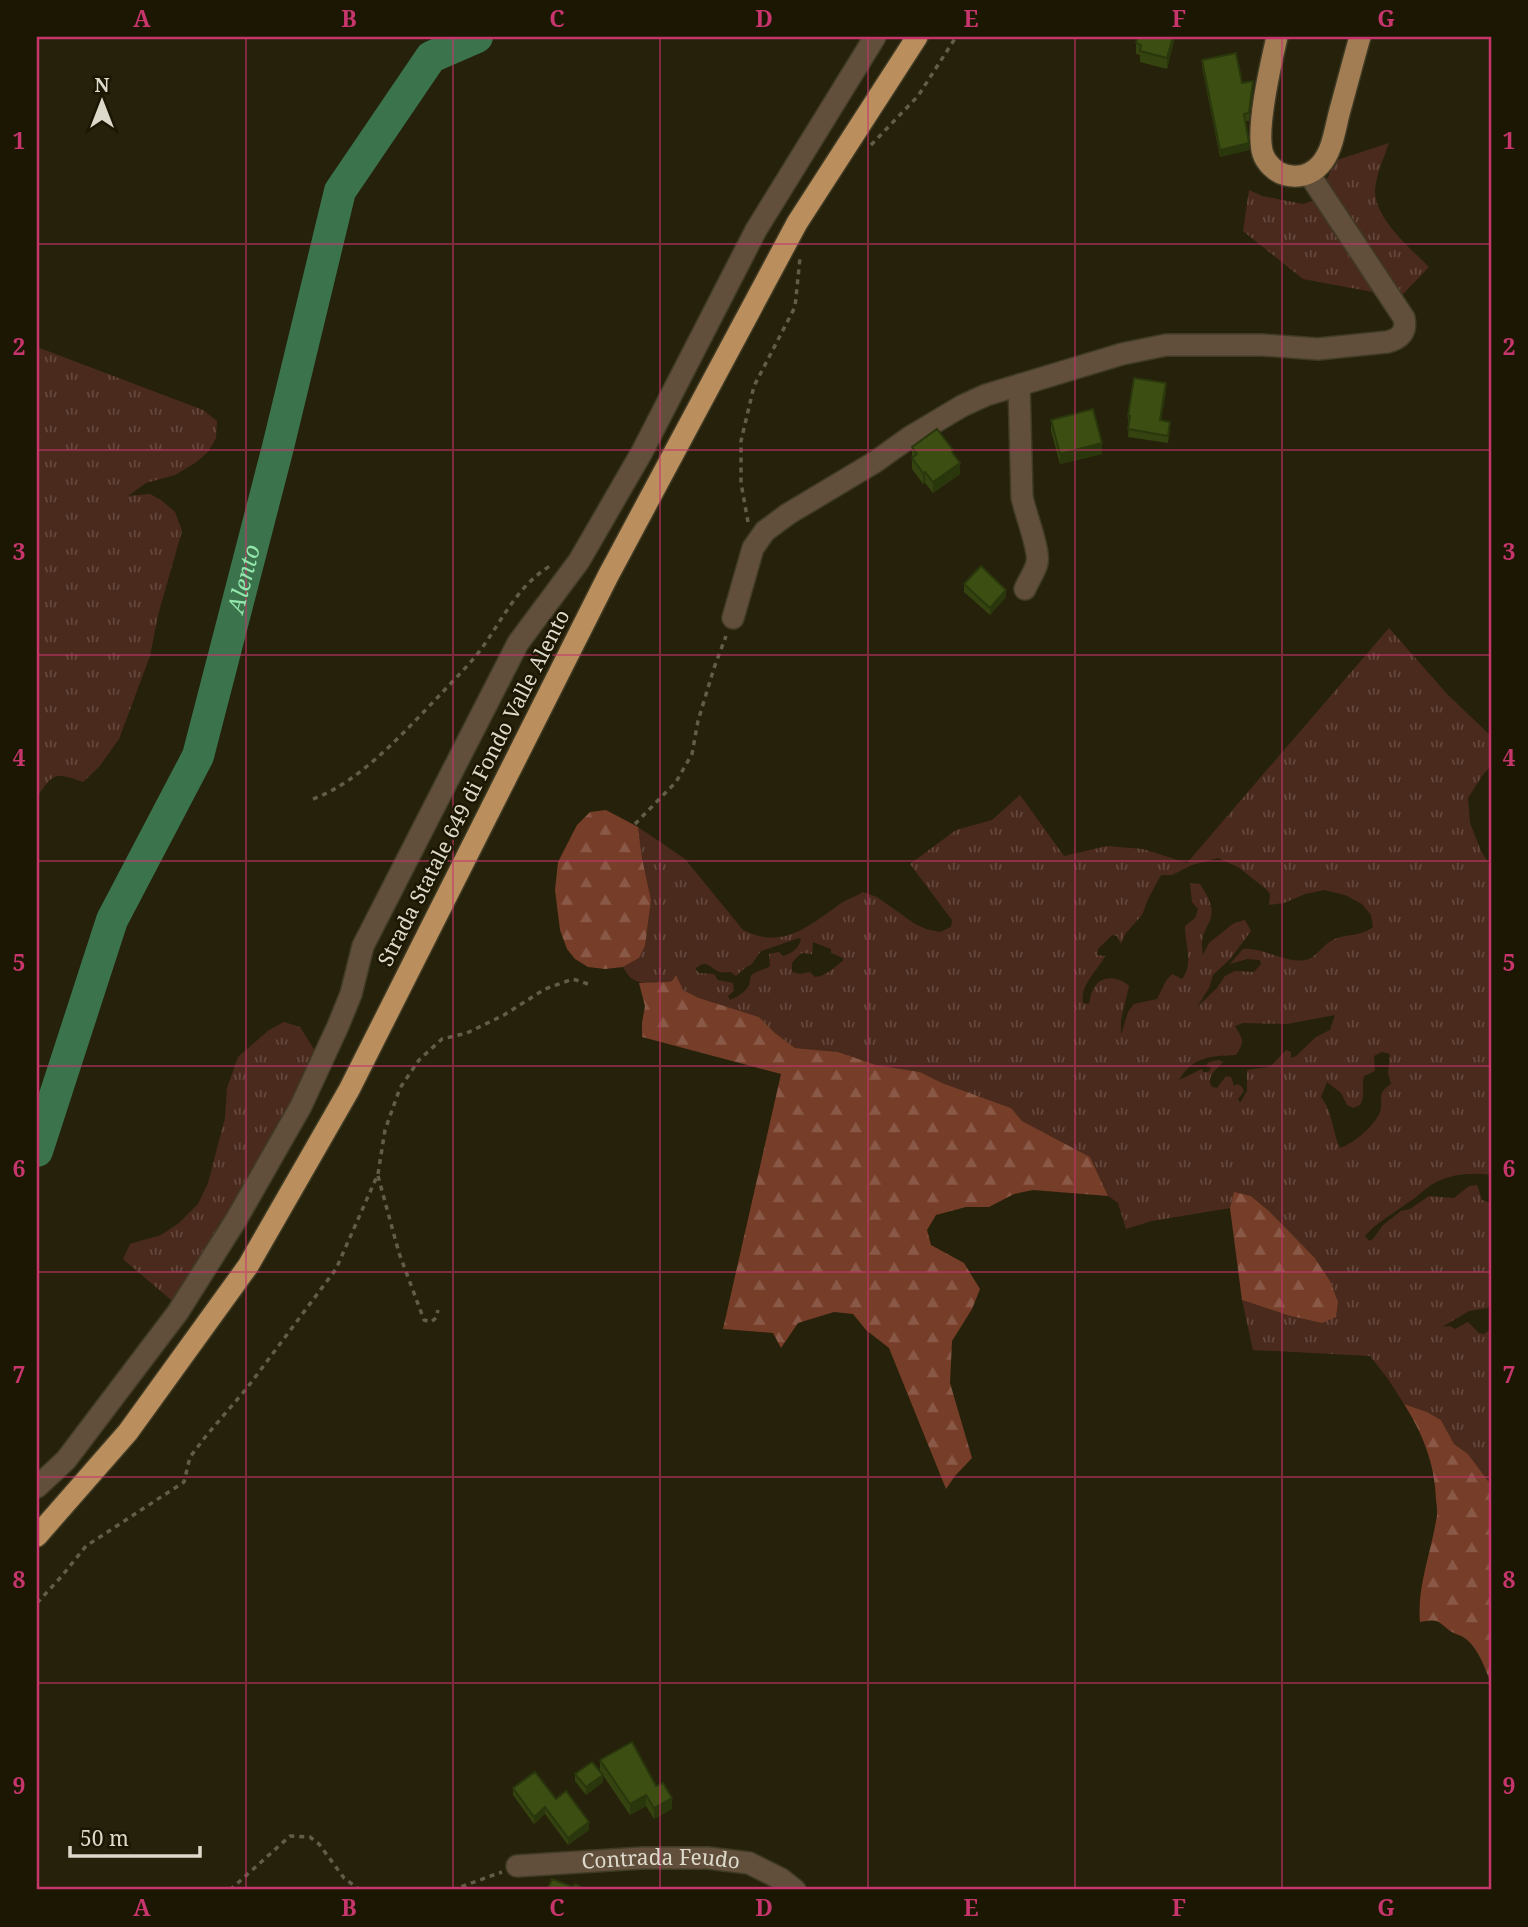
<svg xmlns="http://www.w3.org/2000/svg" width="1528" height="1927" font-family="'Noto Serif',serif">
<defs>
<pattern id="grass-tufts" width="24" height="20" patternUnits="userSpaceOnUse" patternTransform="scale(1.75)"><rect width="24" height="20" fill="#4b2a1e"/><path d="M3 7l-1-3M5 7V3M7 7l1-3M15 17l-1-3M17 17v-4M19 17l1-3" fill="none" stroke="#64483e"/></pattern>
<pattern id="forest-firs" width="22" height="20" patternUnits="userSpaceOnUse" patternTransform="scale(1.75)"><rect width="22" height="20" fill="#763d28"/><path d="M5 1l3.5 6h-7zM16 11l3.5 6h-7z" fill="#895846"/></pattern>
</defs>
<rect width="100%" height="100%" fill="#26210a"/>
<g fill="url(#grass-tufts)" fill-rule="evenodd">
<path d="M1389,143c-5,15 -13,31 -14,48 0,28 36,58 54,76l-29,30 -97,-18 -60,-48 6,-41 13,6 41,8 12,-4 14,-25 5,-14z"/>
<path d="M37,347l166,63 14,11 -1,17 -8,14 -13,11 -20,12 -29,8 -18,13 22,-2 11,6 14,12 7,19 -24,84 -8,41 -31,83 -20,28 -16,15c-28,-10 -29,-10 -46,15z"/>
<path d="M1389,628l58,66 44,42v30l-9,10 -14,22 2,25 11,28 10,16v308c-22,-3 -46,-1 -64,13 -6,4 -11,10 -18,14 -15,11 -32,20 -44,34l4,5 4,-2 10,-14 18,-14 9,-2 19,-13 25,2 15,-12 8,-1 5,15 9,3v102l-4,3 -18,3 -27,16 8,-1 5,3 13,-7 11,11 5,1 7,-5v156l-23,-31 -14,-10 -13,-24 -14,-8 -23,-8 -16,-25 -18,-23 -117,-6 -11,-50 45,15 27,-58 -45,-46 -18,-15 -17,-3 -4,15 -78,13 -26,8 -8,-26 -10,-7 -18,-39 -68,-36 -11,-13 -69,-25 -22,-11 -44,-7 -38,-13 -43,-4 -20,-15 -16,-16 -60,-19 -16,-8 -7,-15 -4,6c-12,3 -33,5 -42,-4 -3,-3 -5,-7 -7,-10l16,-9 6,-12 6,-46 -9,-42 -4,-31 47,32 58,71c41,21 68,-6 100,-28 7,-4 14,-6 20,-10l14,5 38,27 11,5 14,3 11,-5 1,-7 -42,-56 46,-34 36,-10 28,-25 44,61 43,-10 36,3 44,14zM1218,858l20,9 28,22 4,5 -1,11 15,-2 21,-9 19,-4 21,5 17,9 9,11 2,12c-15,11 -29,6 -42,14 -8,4 -13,14 -22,18 -20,7 -45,-12 -66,-10l-13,15 17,-5 13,1 1,4 -7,8 -19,-1 -10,5 -8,12 -20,19 12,-19 4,-13 18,-17 20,-27 -6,-11 -11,3 -25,20 -6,12c-7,-35 25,-30 -3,-71l-10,-1 2,19 6,7 -3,9 -10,8c0,20 9,37 -3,53l-10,-5 -6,7 -9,18 -23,5 -6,8 -7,23v-15l8,-34c-10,-9 -27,-12 -35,2 -3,4 -4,12 -5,16l-6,-1c-3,-19 14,-31 22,-47l-8,-1 1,-6 14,-14 5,1 4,8 4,-10 17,-19 6,-16 13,-24h11l20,-10zM799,938l2,1c-2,9 -9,15 -18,17l-4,-4 -10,2 1,12c-5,4 -12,4 -17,8 -4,3 -2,6 -4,11 -3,7 -12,12 -19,15l-2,-4 6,-5 -1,-8 -15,-3 -4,-6 -15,-1 -4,-4c13,-11 13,-1 25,3 3,1 7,0 11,0l5,4 10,-9 5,-2 10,-14zM813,942l18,7v4l12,5v3c-10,6 -15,15 -28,16l-5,-5 -10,2 -8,-2v-9c2,-3 7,-8 10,-10l10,1zM1335,1015l-5,15 -14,7 -20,19 -5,2v-6l-5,-2 -16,17 -23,3v21l-7,12 -2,-4 6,-8 -3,-5 -4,-2 -3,2 -3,-9 -5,-1 -9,12 -5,-1c-7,-10 5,-18 11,-25l-4,-2 -10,2 -3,3 5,3 -3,4h-5l-1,-3 -23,11c14,-24 32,-24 57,-25 10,-15 6,-16 -1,-29l8,-3 44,1zM1382,1052l8,2 -2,19 3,11c-13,9 -9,11 -10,24 -2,15 -28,36 -41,40 -8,-17 -7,-36 -19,-51l6,-15 14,11 6,12 6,3 7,-3c6,-10 1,-19 4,-29l11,-5 -1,-15z"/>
<polygon points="284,1022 300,1027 317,1054 259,1172 177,1305 123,1259 130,1244 161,1235 179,1223 198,1204 208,1183 225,1118 227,1088 238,1057 269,1030"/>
</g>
<g fill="url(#forest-firs)">
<polygon points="606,810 638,827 642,858 651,900 645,946 639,958 623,967 605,969 588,967 575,959 567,949 560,930 555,890 558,862 577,825 590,812"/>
<polygon points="676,975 683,990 699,998 759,1017 775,1033 795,1048 838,1052 876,1065 920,1072 942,1083 1011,1108 1022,1121 1090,1157 1108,1196 1033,1190 1014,1194 989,1207 966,1207 936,1215 927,1230 931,1245 964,1263 980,1289 972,1309 952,1341 950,1383 972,1458 955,1476 946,1489 889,1348 866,1330 853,1314 834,1312 798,1323 781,1348 773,1333 723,1329 781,1074 642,1037 642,1023 645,1006 639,983 667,982 672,981"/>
<polygon points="1234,1192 1251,1196 1269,1211 1314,1257 1330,1281 1338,1302 1336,1317 1322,1323 1287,1315 1242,1300 1230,1208"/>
<path d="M1404,1404l23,8 14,8 13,24 14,10 23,31v198c-6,-14 -12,-34 -25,-44 -5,-4 -11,-5 -16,-8 -14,-11 -11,-12 -30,-9 -3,-35 10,-66 16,-101 2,-7 1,-14 0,-21 -1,-36 -13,-66 -32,-96z"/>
</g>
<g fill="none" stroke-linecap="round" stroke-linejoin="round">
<path stroke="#3a734c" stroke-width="32" id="s1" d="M37,1151l75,-231 86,-164 80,-309 62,-256 91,-134 46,-20"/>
<defs>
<g id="minor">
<path d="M1019,385l3,112c3,16 18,53 15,66 -2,9 -9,18 -12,26"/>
<path d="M733,618l20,-70 12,-17 23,-17 87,-52 35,-25 52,-31 24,-11 136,-41 44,-9h96l56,4 69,-7c13,-3 20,-10 17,-24l-95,-144"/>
<polyline points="37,1487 66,1460 178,1312 236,1220 301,1106 338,1026 351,994 363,946 518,643 579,561 642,452 756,230 875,37"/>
<path id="s2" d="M517,1866l125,-8h66l41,5 32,16 14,11"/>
</g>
<path id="major" d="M1277,37c-6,26 -22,93 -14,117 3,9 13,19 23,21 12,3 25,0 34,-10 13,-14 15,-37 20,-55 7,-25 13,-49 20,-73"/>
<polyline id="highway" points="37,1536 128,1432 248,1266 349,1090 608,576 797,223 917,37"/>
</defs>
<use href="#minor" stroke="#403b25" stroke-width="24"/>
<use href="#major" stroke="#403b25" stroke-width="24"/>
<use href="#highway" stroke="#403b25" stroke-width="24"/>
<g stroke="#625d49" stroke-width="3.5" stroke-dasharray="5 5" stroke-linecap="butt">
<polyline points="871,145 918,96 956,37"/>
<polyline points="748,522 741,483 741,441 754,386 795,307 800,258"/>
<path d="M313,799c47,-17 91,-67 125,-102 12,-13 25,-26 37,-40 25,-31 39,-69 75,-91"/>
<polyline points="635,824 676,782 692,754 698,721 714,668 726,636"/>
<polyline points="378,1176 399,1253 424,1320 431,1322 436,1318 438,1310"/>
<polyline points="37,1603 61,1577 86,1546 184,1482 190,1457 206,1436 247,1388 336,1269 378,1174 385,1130 400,1088 419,1060 442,1039 467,1033 504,1015 545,989 573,979 591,985"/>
<polyline points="230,1890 290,1836 310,1837 319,1844 344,1878 360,1890"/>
<polyline points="452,1890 502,1872"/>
</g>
<use href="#minor" stroke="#614f3c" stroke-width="21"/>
<use href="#major" stroke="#a27d54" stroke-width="21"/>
<use href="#highway" stroke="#bb8f5d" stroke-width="21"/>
</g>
<g fill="#34430f">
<polygon points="1138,37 1175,37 1167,69 1140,62 1140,55 1136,54 1136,43"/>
<polygon points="1202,60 1253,88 1249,121 1245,121 1249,150 1220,157 1202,67"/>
<polygon points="1166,391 1161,421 1170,429 1168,443 1128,437 1129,423 1128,423 1128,416"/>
<polygon points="1051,420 1102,454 1060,464 1051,431"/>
<polygon points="912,447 953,454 960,474 933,493 925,483 923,484 912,469"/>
<polygon points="964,584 1006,597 990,615 964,592"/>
<polygon points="600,1760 656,1786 672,1809 654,1819 646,1806 630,1815 600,1771"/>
<polygon points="575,1774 603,1782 586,1795 575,1781"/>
<polygon points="513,1788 556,1799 589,1830 568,1845 545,1814 534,1824 513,1795"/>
</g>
<g fill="#2a370d">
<polygon points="1173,37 1175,37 1167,69 1167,58"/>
<polygon points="1249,143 1249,150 1220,157 1220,150"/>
<polygon points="1166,383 1166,391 1160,428 1160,420"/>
<polygon points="1102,443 1102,454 1060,464 1060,454"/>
<polygon points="960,463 960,474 933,493 933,482"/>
<polygon points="925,472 925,483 923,484 923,473"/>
<polygon points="1006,590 1006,597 990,615 990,608"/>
<polygon points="603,1775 603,1782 586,1795 586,1787"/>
<polygon points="646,1795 646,1806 630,1815 630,1804"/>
<polygon points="672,1798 672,1809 654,1819 654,1808"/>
<polygon points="545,1807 545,1814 534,1824 534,1817"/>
<polygon points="589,1822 589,1830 568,1845 568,1838"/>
</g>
<g fill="#3c4e12" stroke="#2a370d" stroke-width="2">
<polygon points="1138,37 1173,37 1167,58 1140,51 1141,45 1136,43"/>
<polygon points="1236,53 1242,83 1253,81 1249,113 1244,114 1249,143 1220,150 1202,60"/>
<polygon points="1134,378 1166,383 1160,420 1170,422 1168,436 1128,429 1130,416 1128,416"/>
<polygon points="1093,409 1102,443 1060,454 1051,420"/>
<polygon points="937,429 953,450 952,452 960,463 933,482 925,472 923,473 912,458 917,454 912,447"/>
<polygon points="981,566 1006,590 990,608 964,584"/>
<polygon points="632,1742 656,1786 663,1783 672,1798 654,1808 646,1795 630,1804 600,1760"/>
<polygon points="592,1762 603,1775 586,1787 575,1774"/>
<polygon points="535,1772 556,1799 566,1791 589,1822 568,1838 545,1807 534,1817 513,1788"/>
<polygon points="552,1879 573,1887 575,1884 588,1890 547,1890"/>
</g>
<path fill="none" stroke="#c6356c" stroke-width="2" stroke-opacity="0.55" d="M246,37v1853M453,37v1853M660,37v1853M868,37v1853M1075,37v1853M1282,37v1853M37,244h1454M37,450h1454M37,655h1454M37,861h1454M37,1066h1454M37,1272h1454M37,1477h1454M37,1683h1454"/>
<g text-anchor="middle" stroke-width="5" stroke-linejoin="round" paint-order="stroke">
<g font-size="21" fill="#dddacc" stroke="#1c1702">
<text transform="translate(474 788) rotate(-63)" y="7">Strada Statale 649 di Fondo Valle Alento</text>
<text dy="7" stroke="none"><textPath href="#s2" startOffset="144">Contrada Feudo</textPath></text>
</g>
<g font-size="23" font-style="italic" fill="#94e7ac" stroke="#1c1702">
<text dy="8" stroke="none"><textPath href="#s1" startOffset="611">Alento</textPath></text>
</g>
</g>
<rect width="1528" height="1927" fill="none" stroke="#1c1702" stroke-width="77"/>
<g transform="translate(102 102)" stroke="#1c1702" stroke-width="5" paint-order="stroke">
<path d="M0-5L12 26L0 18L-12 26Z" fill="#dddacc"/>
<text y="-10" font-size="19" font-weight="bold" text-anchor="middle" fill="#dddacc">N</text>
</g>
<path d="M70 1846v10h130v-10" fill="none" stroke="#dddacc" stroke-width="3.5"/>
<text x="80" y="1846" font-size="21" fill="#dddacc" stroke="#1c1702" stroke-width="5" paint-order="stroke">50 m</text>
<rect x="38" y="38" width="1452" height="1850" fill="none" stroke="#c6356c" stroke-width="2.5"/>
<g font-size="23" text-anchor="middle" font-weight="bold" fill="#c6356c">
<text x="142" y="27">A</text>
<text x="349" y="27">B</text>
<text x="557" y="27">C</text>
<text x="764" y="27">D</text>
<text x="971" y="27">E</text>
<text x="1179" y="27">F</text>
<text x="1386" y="27">G</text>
<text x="19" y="149">1</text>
<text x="1509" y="149">1</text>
<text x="19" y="355">2</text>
<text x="1509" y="355">2</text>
<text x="19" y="560">3</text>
<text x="1509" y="560">3</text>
<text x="19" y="766">4</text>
<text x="1509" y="766">4</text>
<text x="19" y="971">5</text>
<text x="1509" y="971">5</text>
<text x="19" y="1177">6</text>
<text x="1509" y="1177">6</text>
<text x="19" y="1383">7</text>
<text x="1509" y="1383">7</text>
<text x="19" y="1588">8</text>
<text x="1509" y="1588">8</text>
<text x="19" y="1794">9</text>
<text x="1509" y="1794">9</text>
<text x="142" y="1916">A</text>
<text x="349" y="1916">B</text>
<text x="557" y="1916">C</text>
<text x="764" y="1916">D</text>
<text x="971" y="1916">E</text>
<text x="1179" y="1916">F</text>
<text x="1386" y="1916">G</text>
</g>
</svg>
